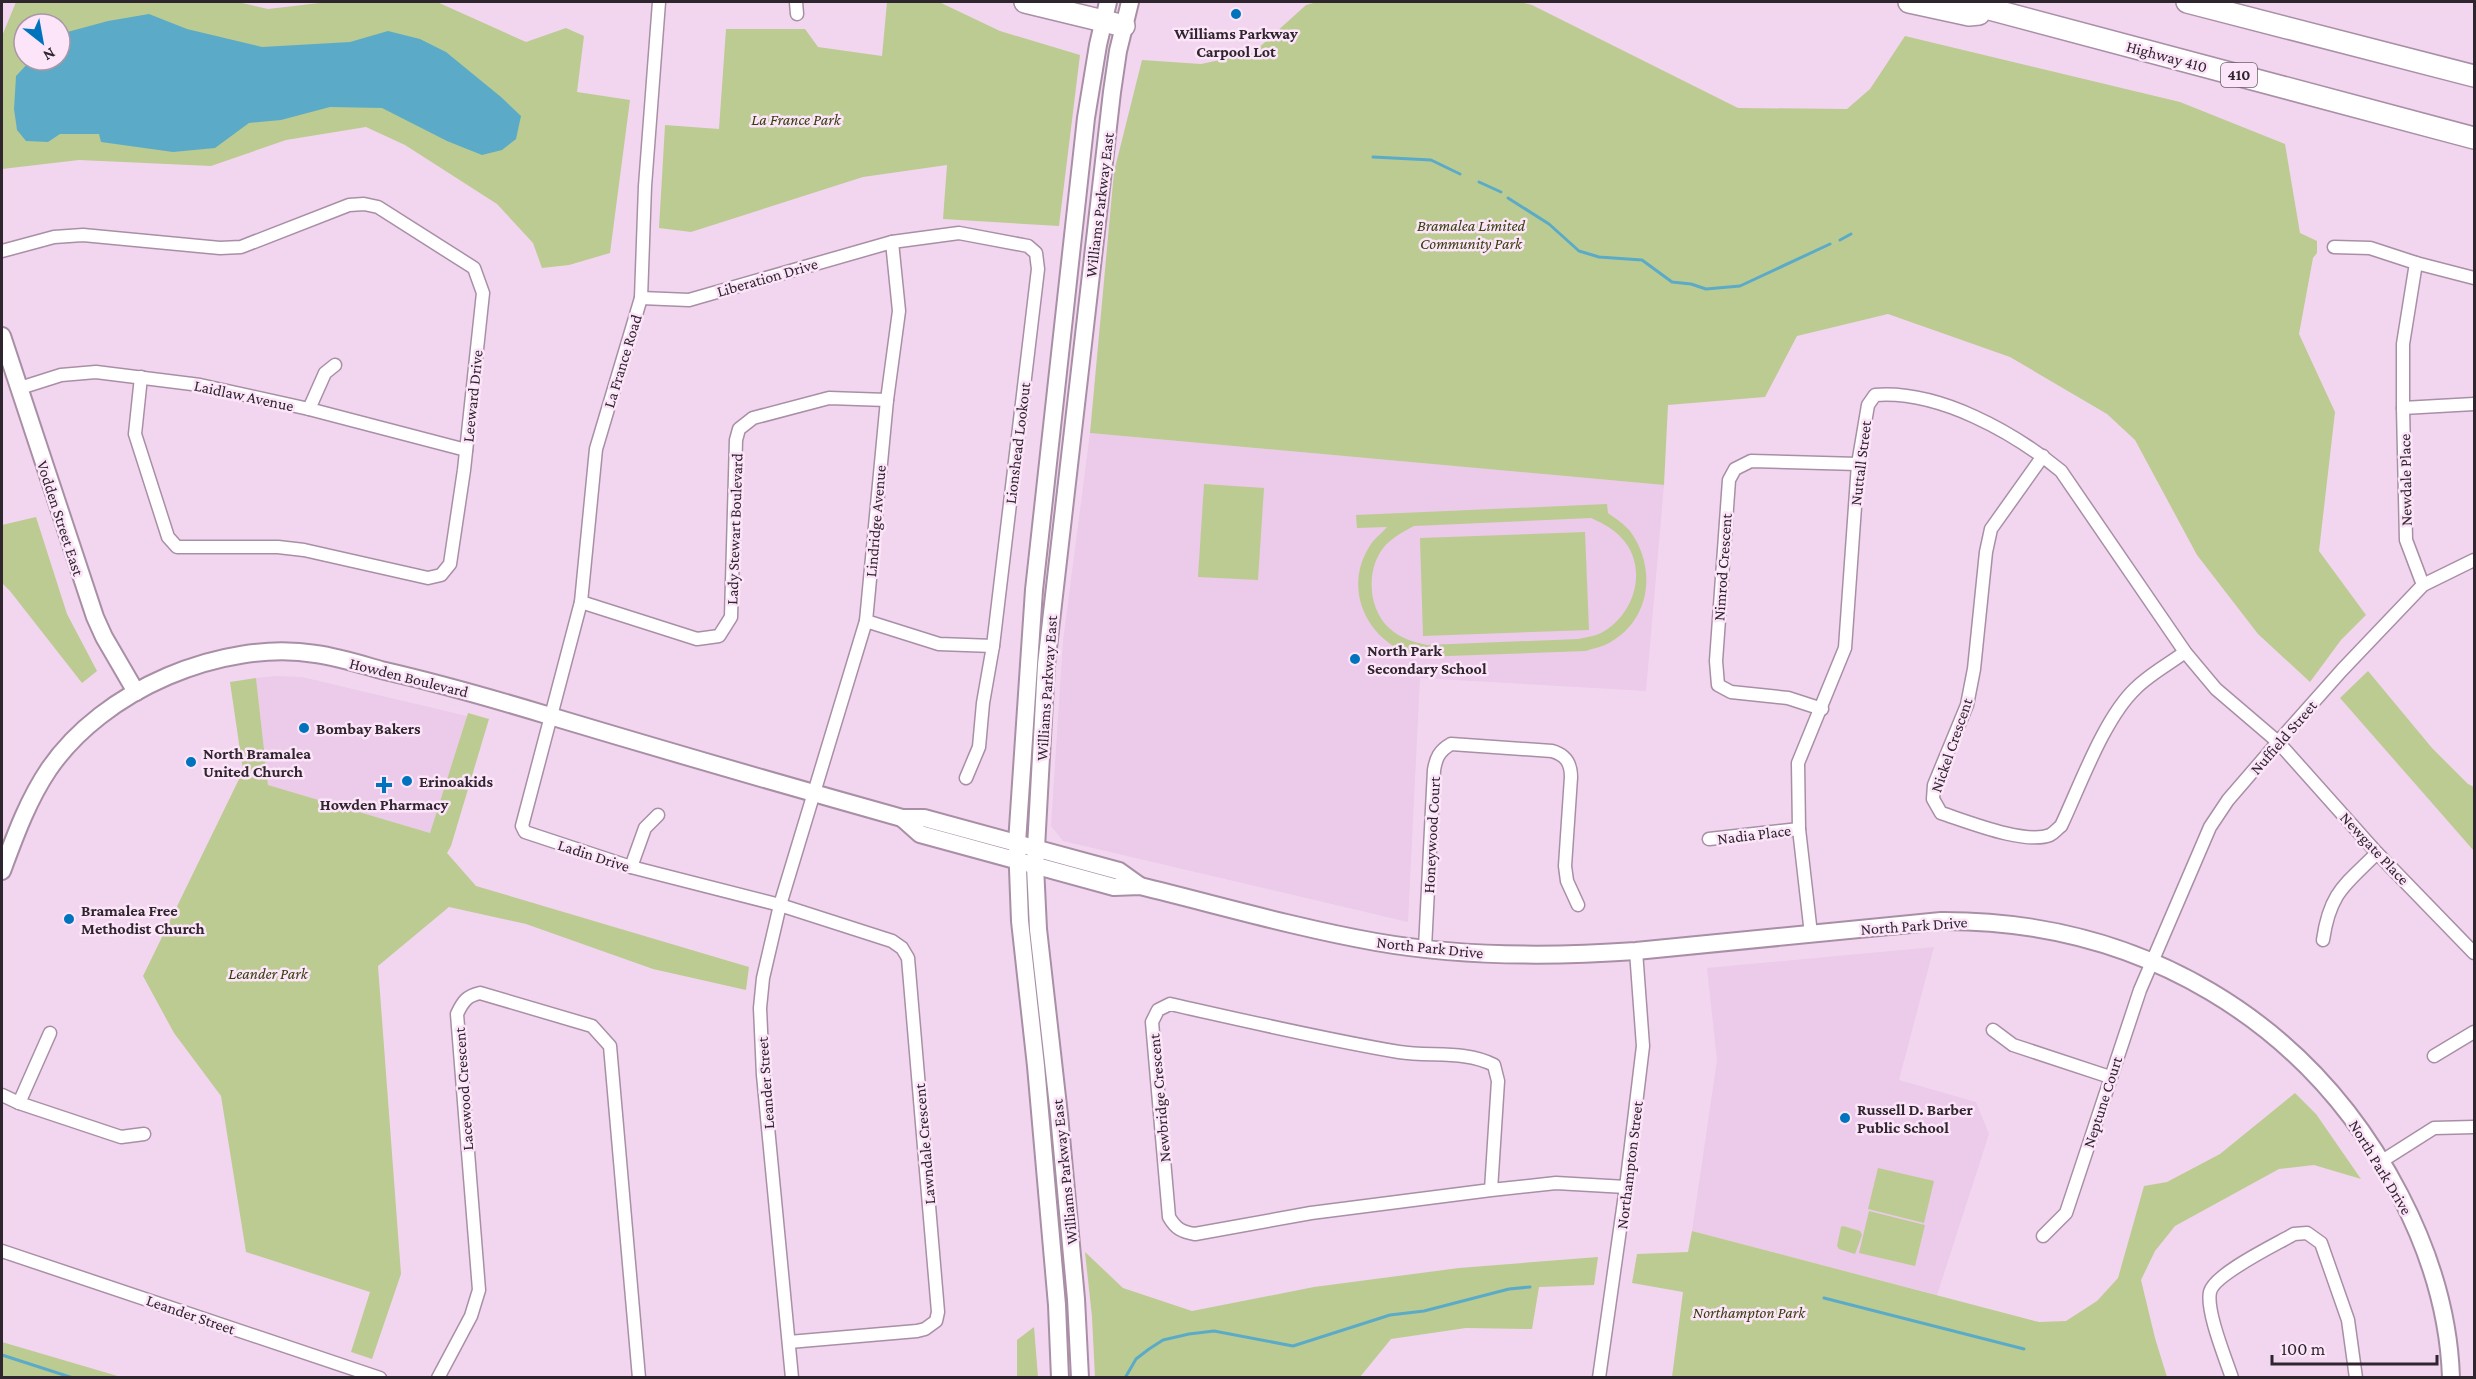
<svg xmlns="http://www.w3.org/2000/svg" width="2476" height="1379" font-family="'Crimson Pro',serif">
<rect width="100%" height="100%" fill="#f2d6ef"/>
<g fill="#eccae9">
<polygon points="1090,433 1664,485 1646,691 1420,678 1408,922 1063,841 1051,826 1063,641"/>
<polygon points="277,676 302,677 467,716 430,833 268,785 256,678"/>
<polygon points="1934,947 1899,1080 1976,1102 1989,1134 1937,1295 1692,1231 1717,1060 1707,968"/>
</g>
<g fill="#bccb91" fill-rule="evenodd">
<path d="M16,2h222l30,7 60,-7h109l89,40 40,-14 18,8 -7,56 53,8 -20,153 -41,12 -27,3 -9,-25 -36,-39 -92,-59 -39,-18 -80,13 -75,26 -132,-6 -77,9v-133zM24,24h36v36h-36z"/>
<polygon points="887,2 939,2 1000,31 1080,55 1059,226 943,219 947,165 863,177 691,232 659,228 665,125 719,129 726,29 805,29 818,47 882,56"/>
<polygon points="1317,2 1520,2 1532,5 1738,108 1847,109 1870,89 1905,36 2180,102 2285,144 2300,233 2317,241 2317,253 2313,258 2299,334 2335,412 2319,551 2366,615 2341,640 2310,682 2258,634 2197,555 2135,440 2107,414 2010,357 1888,314 1797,336 1765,397 1668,405 1664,485 1090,433 1114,172 1142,60 1201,64 1253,53 1306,5"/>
<polygon points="1204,484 1264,488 1258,580 1198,577"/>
<path d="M1607,504l1,9c7,5 16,11 22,18 27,37 21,89 -21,112 -7,4 -15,5 -23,8l-167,6c-50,-12 -79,-67 -48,-113 4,-6 11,-11 16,-17l-30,1 -1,-13zM1591,518c13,6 25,12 34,24 23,30 8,74 -24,91 -6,3 -15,4 -22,6l-152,6c-14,-3 -27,-7 -38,-17 -20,-19 -23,-54 -8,-77 8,-12 20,-18 33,-25z"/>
<polygon points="36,517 67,614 97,671 82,683 10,591 2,583 2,525"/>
<polygon points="1585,532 1589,630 1423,636 1420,538"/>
<polygon points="2368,671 2432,748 2468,784 2474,787 2474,851 2340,698"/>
<polygon points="256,678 268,785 430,833 468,713 489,719 451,846 447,853 476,886 749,967 746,990 653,969 526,924 449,907 378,966 401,1274 372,1359 351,1352 370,1292 246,1252 221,1096 174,1033 143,976 243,771 230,682"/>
<polygon points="2295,1093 2316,1114 2361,1179 2314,1165 2279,1169 2175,1226 2155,1251 2141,1280 2155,1338 2167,1377 1672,1377 1683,1292 1632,1283 1637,1254 1688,1252 1692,1231 2039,1322 2066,1321 2097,1301 2118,1278 2144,1186 2167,1182 2220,1154"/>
<polygon points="1878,1168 1934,1181 1924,1223 1868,1209"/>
<polygon points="1869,1211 1925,1225 1915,1266 1859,1253"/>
<polygon points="1843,1226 1860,1231 1862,1235 1855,1254 1839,1249 1837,1246 1841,1227"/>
<polygon points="1085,1252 1123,1288 1192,1311 1314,1287 1459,1268 1598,1257 1594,1285 1539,1287 1532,1329 1466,1328 1391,1339 1360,1377 1095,1378 1092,1317"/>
<polygon points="1034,1327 1038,1377 1017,1377 1017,1340"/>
<polygon points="2,1342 121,1377 2,1377"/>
</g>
<polygon fill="#5babc8" points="149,14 187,29 262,47 350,42 388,31 420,39 446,52 501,97 521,116 516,139 502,150 482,155 447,141 382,108 330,107 281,120 249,123 215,148 173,152 101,142 99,134 60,134 48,142 26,141 17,130 14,109 16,76 31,60 60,60 60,34 108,21"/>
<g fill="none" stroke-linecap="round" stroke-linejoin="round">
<g stroke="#5babc8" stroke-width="3">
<polyline points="1373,157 1431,160 1460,174"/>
<polyline points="1479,182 1501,192"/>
<polyline points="1508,198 1549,224 1579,251 1599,257 1642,260 1672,282 1691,284 1706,289 1740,286 1830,244"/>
<polyline points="1840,240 1851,234"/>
<polyline points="1824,1298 2024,1349"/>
<polyline points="2,1355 73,1378"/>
<polyline points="1125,1378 1136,1359 1149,1349 1163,1340 1189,1334 1214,1331 1293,1346 1390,1315 1424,1311 1509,1289 1530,1287"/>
</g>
<defs>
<g id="street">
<polyline points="659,2 645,186 641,298 596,449 581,602 522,826 525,832 631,867 780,905 892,941 902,948 908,958 938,1312 936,1321 925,1329 917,1331 789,1342"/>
<polyline points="796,2 797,14"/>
<polyline points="2334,247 2370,248 2416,263"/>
<polyline points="2,251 54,237 83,235 220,248 241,247 349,205 364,204 378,207 474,268 483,293 464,470 450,564 441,575 428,578 304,550 278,547 177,547 168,537 135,434 141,377"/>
<polyline points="641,298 689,300 892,242 959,233 1028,246 1036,253 1038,269 993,646 983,703 979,747 966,778"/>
<polyline points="20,388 61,375 96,372 200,385 309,409 466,450"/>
<polyline points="2403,408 2474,404"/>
<polyline points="309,409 325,373 335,365"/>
<path d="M2043,456l-52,73 -5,23 -12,117 -7,36 -33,80 -1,14 8,14c25,8 84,32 109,22 4,-2 7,-6 11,-9 19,-40 43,-108 75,-138 14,-14 33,-24 49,-36"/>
<polyline points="2423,585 2406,540 2403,408 2403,344 2416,263 2474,278"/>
<polyline points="581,602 697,639 719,636 731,617 736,440 739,429 753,418 829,398 887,400"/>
<polyline points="866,621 939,644 993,646"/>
<polyline points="1822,709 1788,698 1731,692 1718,685 1716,661 1729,480 1735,469 1751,461 1858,464"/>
<polyline points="1709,839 1799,829"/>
<polyline points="631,867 645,828 658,815"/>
<path d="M1811,934l-12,-105 -1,-66 47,-115 13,-184 10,-59 7,-10c64,-5 138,37 186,76l124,181 31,37 62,53 99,111 97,100"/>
<path d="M2323,940c7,-48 22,-55 54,-87"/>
<path d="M1425,948l9,-178c2,-12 5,-19 17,-26l101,7c14,4 19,12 19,26l-6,89 2,15 11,24"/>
<polyline points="1993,1030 2013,1045 2110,1077"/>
<polyline points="2434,1056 2474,1032"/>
<polyline points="2,1095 19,1103 121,1137 144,1134"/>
<polyline points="19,1103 50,1033"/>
<polyline points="2382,1161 2434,1128 2474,1127"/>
<path d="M1491,1190l7,-109 -4,-16c-29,-15 -63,-8 -95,-13 -77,-13 -153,-31 -229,-48l-12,6 -6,12 17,195c7,12 13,15 26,17l116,-21 180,-23 65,-7 70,4"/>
<polyline points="2043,1236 2066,1213 2140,990 2210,827 2228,800 2278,742 2342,670 2423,585 2474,560"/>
<polyline points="2,1251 380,1378"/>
<path d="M438,1378l33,-62 8,-26 -22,-276c6,-13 10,-18 23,-21l112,33 18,20 29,332"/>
<polyline points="792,1378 763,1075 760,1008 763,978 780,905 866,621 887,400 899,311 892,242"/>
<polyline points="1599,1378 1626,1187 1643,1046 1636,951"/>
<path d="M2232,1378c-7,-21 -26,-67 -22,-86 4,-18 67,-48 84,-58l13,-1 14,10 27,77 8,58"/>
</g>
<g id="secondary">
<polyline points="2,336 95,617 104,637 136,692"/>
<path d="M902,818l18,16 194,53 26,-1c78,19 157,42 236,56 85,15 174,15 260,9l305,-30c198,-1 368,98 459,274 29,56 49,119 51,183"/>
<path d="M2,871c13,-35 26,-71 47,-102 54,-79 173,-130 267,-115 22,3 44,10 65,16 57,13 113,29 169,46 117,35 234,69 352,102h22l195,53 21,15"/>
<polyline points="1060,1378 1057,1305 1036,1066 1020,921 1017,843 1034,590 1086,118 1098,45 1108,2"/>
<polyline points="1080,1378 1076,1299 1059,1115 1038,929 1035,866 1046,665 1112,92 1118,51 1130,2"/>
</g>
<g id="highway">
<polyline points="1025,2 1124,26"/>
<polyline points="1909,2 1969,15 1979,14"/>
<polyline points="1963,2 2474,138"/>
<polyline points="2187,2 2474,76"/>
</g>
</defs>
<use href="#street" stroke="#a98fa6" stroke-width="15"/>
<use href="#secondary" stroke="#a98fa6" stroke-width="20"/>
<use href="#highway" stroke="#a98fa6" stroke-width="24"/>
<use href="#street" stroke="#fff" stroke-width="12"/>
<use href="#secondary" stroke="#fff" stroke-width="16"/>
<use href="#highway" stroke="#fff" stroke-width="21"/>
</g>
<g fill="#0073bd" stroke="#fce5f9" stroke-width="2">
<circle cx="1236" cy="14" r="6"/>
<circle cx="1355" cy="659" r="6"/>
<circle cx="304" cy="728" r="6"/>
<circle cx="191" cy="762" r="6"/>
<circle cx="407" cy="781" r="6"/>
<path d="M381 776h6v6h6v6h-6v6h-6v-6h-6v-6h6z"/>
<circle cx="69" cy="919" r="6"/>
<circle cx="1845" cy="1118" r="6"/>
</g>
<g text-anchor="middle" stroke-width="5" stroke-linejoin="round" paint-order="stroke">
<rect fill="#fce5f9" stroke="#6c5f6b" stroke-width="1.5" x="2221" y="63" width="36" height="24" rx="4.5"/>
<g font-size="15" font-weight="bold" fill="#2f252e">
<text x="2239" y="80">410</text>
</g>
<g font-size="16" font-weight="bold" fill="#2f252e" stroke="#fce5f9" text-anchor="start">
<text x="1236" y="39" text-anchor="middle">Williams Parkway<tspan x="1236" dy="18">Carpool Lot</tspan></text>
<text x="1367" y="656">North Park<tspan x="1367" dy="18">Secondary School</tspan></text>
<text x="316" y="734">Bombay Bakers</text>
<text x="203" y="759">North Bramalea<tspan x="203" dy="18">United Church</tspan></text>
<text x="419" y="787">Erinoakids</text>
<text x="384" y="810" text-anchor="middle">Howden Pharmacy</text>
<text x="81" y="916">Bramalea Free<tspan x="81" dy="18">Methodist Church</tspan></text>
<text x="1857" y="1115">Russell D. Barber<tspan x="1857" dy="18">Public School</tspan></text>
</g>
<g font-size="16" fill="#2f252e" stroke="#fce5f9">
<text transform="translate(2167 56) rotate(15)" y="6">Highway 410</text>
<text transform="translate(1099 205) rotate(-83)" y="6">Williams Parkway East</text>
<text transform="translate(767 277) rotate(-16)" y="6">Liberation Drive</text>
<text transform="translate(622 361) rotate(-73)" y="6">La France Road</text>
<text transform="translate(244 395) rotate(12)" y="6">Laidlaw Avenue</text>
<text transform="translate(472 396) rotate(-84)" y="6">Leeward Drive</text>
<text transform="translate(1017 443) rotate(-83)" y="6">Lionshead Lookout</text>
<text transform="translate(1860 463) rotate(-83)" y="6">Nuttall Street</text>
<text transform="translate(2405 480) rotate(-91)" y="6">Newdale Place</text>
<text transform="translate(61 518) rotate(72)" y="6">Vodden Street East</text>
<text transform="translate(875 521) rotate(-85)" y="6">Lindridge Avenue</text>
<text transform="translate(734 529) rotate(-88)" y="6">Lady Stewart Boulevard</text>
<text transform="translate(1722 567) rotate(-86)" y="6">Nimrod Crescent</text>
<text transform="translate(409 677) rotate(14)" y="6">Howden Boulevard</text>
<text transform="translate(1046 688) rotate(-86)" y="6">Williams Parkway East</text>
<text transform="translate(2283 737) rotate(-49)" y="6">Nuffield Street</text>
<text transform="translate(1951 745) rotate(-71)" y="6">Nickel Crescent</text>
<text transform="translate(1754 834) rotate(-7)" y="6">Nadia Place</text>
<text transform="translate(1431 835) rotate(-87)" y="6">Honeywood Court</text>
<text transform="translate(2375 848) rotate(47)" y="6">Newgate Place</text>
<text transform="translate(594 855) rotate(18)" y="6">Ladin Drive</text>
<text transform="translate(1914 925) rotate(-4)" y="6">North Park Drive</text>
<text transform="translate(1430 947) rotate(6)" y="6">North Park Drive</text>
<text transform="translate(765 1083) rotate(-94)" y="6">Leander Street</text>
<text transform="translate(463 1089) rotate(-94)" y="6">Lacewood Crescent</text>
<text transform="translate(1159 1098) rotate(-95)" y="6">Newbridge Crescent</text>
<text transform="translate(2102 1102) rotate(-72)" y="6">Neptune Court</text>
<text transform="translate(924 1144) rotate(-95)" y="6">Lawndale Crescent</text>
<text transform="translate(1629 1165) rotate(-83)" y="6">Northampton Street</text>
<text transform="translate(2381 1167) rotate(59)" y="6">North Park Drive</text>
<text transform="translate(1064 1172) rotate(-96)" y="6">Williams Parkway East</text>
<text transform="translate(191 1314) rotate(19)" y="6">Leander Street</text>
</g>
<g font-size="16" font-style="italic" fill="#353e0c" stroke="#fce5f9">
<text x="796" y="125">La France Park</text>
<text x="1471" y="231">Bramalea Limited<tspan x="1471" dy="18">Community Park</tspan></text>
<text x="268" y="979">Leander Park</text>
<text x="1749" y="1318">Northampton Park</text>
</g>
</g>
<rect width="2476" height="1379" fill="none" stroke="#2f252e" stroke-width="6"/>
<g transform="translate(42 42) rotate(149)"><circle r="28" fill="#fce5f9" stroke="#aa98a8" stroke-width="1.5"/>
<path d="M0-4.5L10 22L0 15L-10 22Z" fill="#0073bd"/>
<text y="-9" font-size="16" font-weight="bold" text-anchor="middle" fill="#2f252e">N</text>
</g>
<path d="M2272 1355v9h165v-9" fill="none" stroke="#2f252e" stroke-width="3"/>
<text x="2281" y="1355" font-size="18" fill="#2f252e" stroke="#fce5f9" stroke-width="4.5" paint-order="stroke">100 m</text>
</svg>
